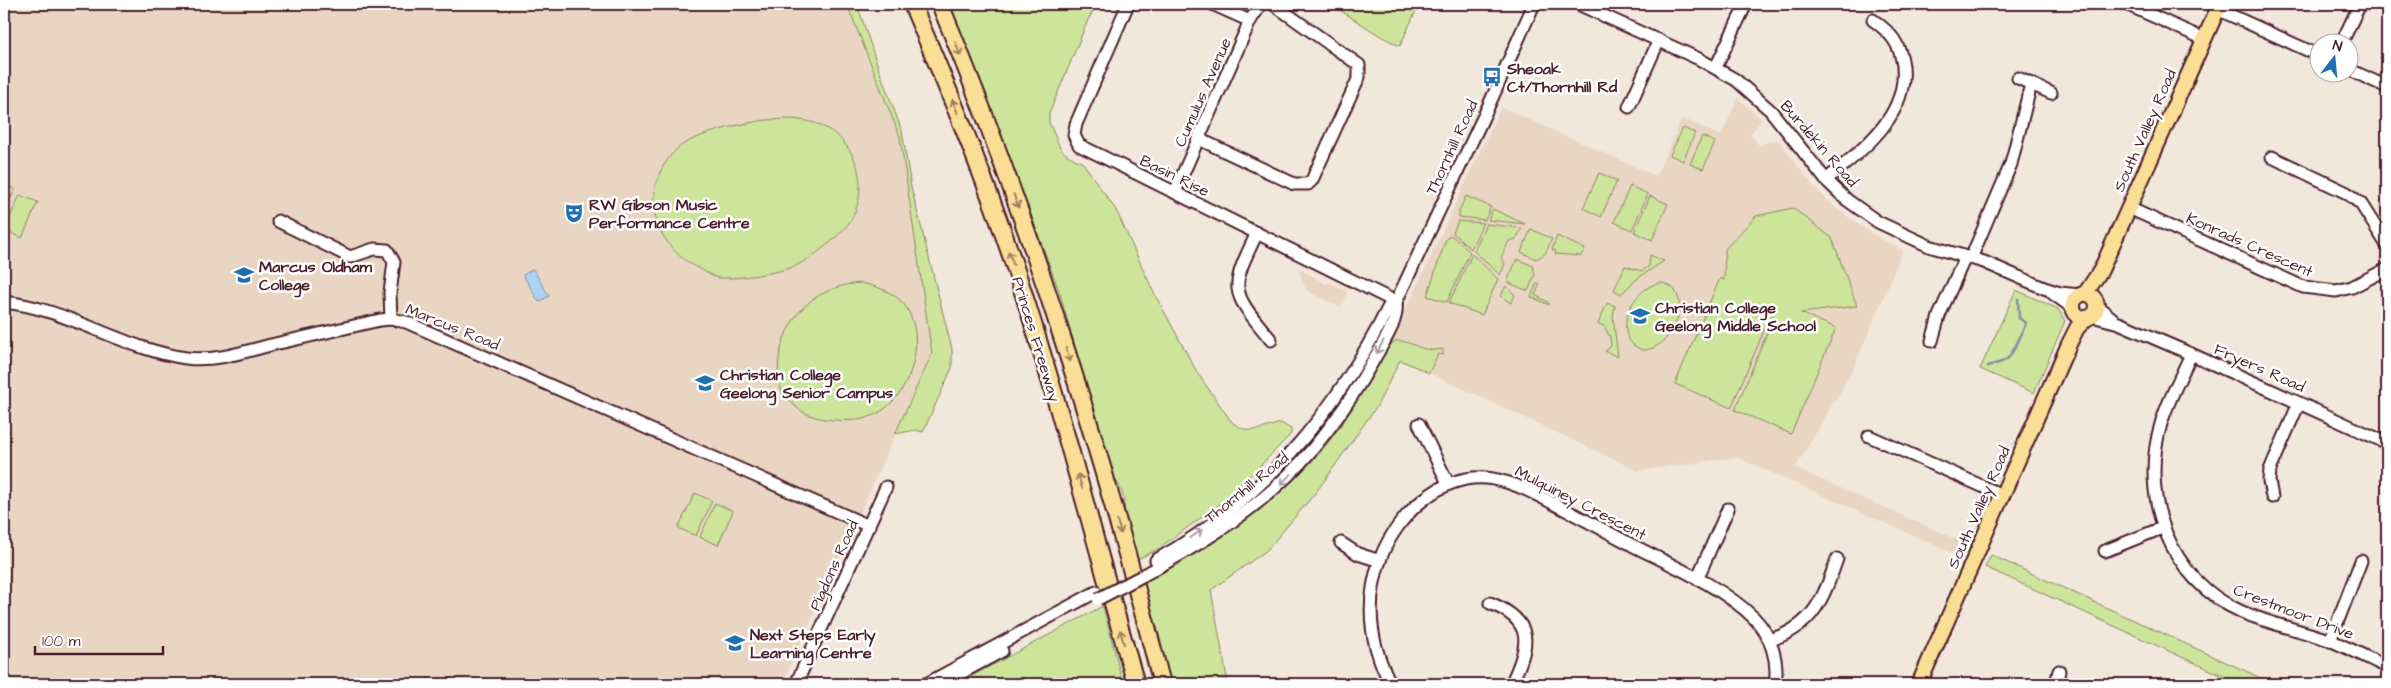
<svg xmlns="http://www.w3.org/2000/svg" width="2391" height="688" font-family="'Architects Daughter',sans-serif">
<rect width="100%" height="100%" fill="#f2e7db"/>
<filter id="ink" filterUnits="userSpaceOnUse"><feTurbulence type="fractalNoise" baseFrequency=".02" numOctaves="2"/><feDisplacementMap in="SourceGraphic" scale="10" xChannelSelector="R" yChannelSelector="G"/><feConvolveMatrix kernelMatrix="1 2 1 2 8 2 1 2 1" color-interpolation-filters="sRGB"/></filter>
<g filter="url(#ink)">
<g fill="#e9d6c2">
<polygon points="4,4 847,4 900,137 932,354 782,684 4,684"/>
<polygon points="1738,98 1762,120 1750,134 1760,146 1771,140 1778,140 1814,187 1836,208 1874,235 1903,250 1853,370 1795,468 1967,544 1962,557 1736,457 1639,471 1429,373 1434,363 1390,343 1501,107 1656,176 1682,118 1721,136"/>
<polygon points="1298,268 1326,284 1329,282 1345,290 1347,295 1340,307 1306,290"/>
</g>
<g fill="#cce59b" stroke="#8b8263">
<polygon points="847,4 857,4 878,67 902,131 911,187 952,349 952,368 923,432 916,430 895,434 932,354 900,137"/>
<path d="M947,4h150l-9,16 -39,94v8l11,26 7,7 16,8 33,47 37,81 45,83 33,47c18,16 30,7 50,2l10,6v5l-61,63 -74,53 -22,11c-3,-14 -7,-28 -9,-43 -1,-13 0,-30 -12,-40l-54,-187 -54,-146z"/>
<polygon points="1330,4 1419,4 1400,46 1382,37"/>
<path d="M766,120c11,0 23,-2 34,0 48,5 74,56 52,98 -8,16 -41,41 -57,48 -16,7 -57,13 -75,12 -6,0 -14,-6 -20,-9 -49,-23 -63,-82 -23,-120 16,-15 67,-26 89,-29z"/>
<polygon points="1683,128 1695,133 1683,161 1670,155"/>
<polygon points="1702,136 1715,142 1703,169 1690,164"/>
<polygon points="1599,173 1617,181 1601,217 1583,208"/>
<polygon points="4,184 15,189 4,213"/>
<polygon points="1630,186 1648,194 1632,230 1614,222"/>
<polygon points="20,195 38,202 22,238 4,230"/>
<polygon points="1466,196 1491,207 1485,220 1459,217 1459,211"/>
<polygon points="1650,196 1668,204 1652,240 1634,232"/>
<polygon points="1793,208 1832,238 1857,306 1801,313 1836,328 1791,434 1735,410 1774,316 1770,317 1731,408 1675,384 1720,278 1724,280 1725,249 1756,216"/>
<polygon points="1493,209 1525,224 1488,220"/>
<polygon points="1458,221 1483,223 1471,249 1453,233"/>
<polygon points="1486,224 1522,228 1516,239 1509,241 1501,258 1505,264 1500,275 1474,251"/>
<polygon points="1531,229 1552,239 1545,254 1536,259 1521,252"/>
<polygon points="1451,235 1470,252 1447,302 1427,296 1446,239"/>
<polygon points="1557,236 1585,249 1581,256 1555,254 1556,251 1552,250"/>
<polygon points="1472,254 1498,279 1482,315 1449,303"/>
<polygon points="1650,255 1664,261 1638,278 1621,294 1614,290 1625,266 1642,271 1649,266"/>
<polygon points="1517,259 1533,266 1535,275 1528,291 1507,282"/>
<path d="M861,283c14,3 31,8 41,19 28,32 10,96 -28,113 -12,6 -24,6 -37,5 -14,0 -32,-4 -42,-14 -4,-4 -11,-9 -13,-14 -12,-33 6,-79 36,-96 14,-8 27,-12 43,-13z"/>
<polygon points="1537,283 1540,284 1535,295 1548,302 1549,305 1531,297"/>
<path d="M1663,283c34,9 9,69 -21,67 -34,-13 -9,-67 21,-67z"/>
<polygon points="1506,286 1515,295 1511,303 1501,296"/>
<polygon points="2016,290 2058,309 2065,321 2034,393 1980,369"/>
<polygon points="1607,303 1615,306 1613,316 1618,357 1605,351 1611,346 1610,337 1604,326 1598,324"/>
<path d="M1395,341c19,-1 25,13 48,8v6l-5,-1 -9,19 -29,-13 -23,46 -60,85 -50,59 -56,40 17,94h-60l-28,-100c75,-42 149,-85 199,-156 18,-25 32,-53 47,-79z"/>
<polygon points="695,493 712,501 696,536 678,528"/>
<polygon points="715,503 733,511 718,545 700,537"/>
<polygon points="1991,555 2274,684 2241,684 1985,567"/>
<polygon points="1103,606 1123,684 957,684"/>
</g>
<polygon fill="#add3f7" stroke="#858ba5" points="533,269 549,296 539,302 523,275"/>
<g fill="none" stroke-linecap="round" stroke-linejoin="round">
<path stroke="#858ba5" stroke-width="2.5" d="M1988,366c6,-2 14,-3 19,-7 6,-5 16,-28 19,-36l-7,-5 -1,-19"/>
<defs>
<g id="minor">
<polyline points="1128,4 1076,124 1074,135 1079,145 1396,302"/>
<polyline points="1212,4 1250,21"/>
<polyline points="1578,4 1699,59 1736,80 1771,111 1826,180 1847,200 1878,222 1929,246 1984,262 2044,288 2060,293 2080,295"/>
<polyline points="2126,4 2204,39"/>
<polyline points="2217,9 2318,55"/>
<polyline points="2342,42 2360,4"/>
<polyline points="1716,67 1746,4"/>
<polyline points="2348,69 2387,87"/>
<polyline points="2018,78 2051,93"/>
<polyline points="1629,107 1659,40"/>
<polyline points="1199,139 1294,184 1308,184 1312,180 1359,77 1359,65 1273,4"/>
<polyline points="2272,157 2347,193 2361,204 2387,245"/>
<path d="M1826,180c34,-29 82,-62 77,-114 -3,-23 -12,-33 -30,-46"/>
<polyline points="1175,192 1250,21 1261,4"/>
<polyline points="2129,208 2303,287 2336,291 2352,287 2387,269"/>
<polyline points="278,221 350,257 374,249 387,250 394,262 390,293 391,319"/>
<path d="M1257,233c-28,58 -27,57 14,107"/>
<polyline points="1971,258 2011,164 2031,84"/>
<polyline points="2052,293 2073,308"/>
<path d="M4,302c63,6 118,47 182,56 30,4 60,-7 89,-14 35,-8 70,-16 105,-24l11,-1 15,3 463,204"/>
<polyline points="2097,306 2113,319"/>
<polyline points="2092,316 2119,323 2191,354 2387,443"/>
<polyline points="1932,341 1939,316 1965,257"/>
<path d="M2191,354c-10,23 -23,46 -30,70 -22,73 9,157 81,188 28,12 58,18 87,28 20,8 39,18 58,27"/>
<polyline points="1419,424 1448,483"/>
<polyline points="1869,436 2002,495"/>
<polyline points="2272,497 2269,481 2270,470 2299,403"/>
<polyline points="1341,543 1358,554 1380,561"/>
<polyline points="2105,551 2162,528"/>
<path d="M1156,560c106,-59 179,-146 233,-254l7,-4"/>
<path d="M1142,576c109,-59 169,-105 231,-215 9,-17 26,-39 23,-59l93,-197 45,-101"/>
<polyline points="1697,579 1728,509"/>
<path d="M1490,603c45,18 40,42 21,81"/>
<path d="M1770,640c44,-14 53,-41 67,-81"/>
<polyline points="2330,641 2361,561"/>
<polyline points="796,684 886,487"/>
<polyline points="926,684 1096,592"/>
<polyline points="941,684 1002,651"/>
<path d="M1391,684c-22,-40 -26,-83 -10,-127 8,-21 24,-43 42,-57 50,-40 89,-19 139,8 23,12 46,24 70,37 39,20 91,42 122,73 17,17 25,43 21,66"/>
<polyline points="2056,684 2059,671"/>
</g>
<g id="major">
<circle cx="2085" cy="306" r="12"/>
<polyline points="2085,294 2101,270 2220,4"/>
<polyline points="1919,684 2069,344 2077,328 2087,318"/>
</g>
<g id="highway">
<path d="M912,4c40,94 80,190 111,288 42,130 75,262 113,392"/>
<path d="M940,4c92,220 162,449 222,680"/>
</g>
</defs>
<use href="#minor" stroke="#4a1f2b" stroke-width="15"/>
<use href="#major" stroke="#4a1f2b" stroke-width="18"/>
<use href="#highway" stroke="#4a1f2b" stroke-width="20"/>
<use href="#minor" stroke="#fff" stroke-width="11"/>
<use href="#major" stroke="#fbde96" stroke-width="14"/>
<use href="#highway" stroke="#fbde96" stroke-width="16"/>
<defs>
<polyline id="minor-bridge" points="1098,599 1142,576"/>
</defs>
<use href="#minor-bridge" stroke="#4a1f2b" stroke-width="15" stroke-linecap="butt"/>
<use href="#minor-bridge" stroke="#fff" stroke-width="11"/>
</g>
<defs><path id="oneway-shaft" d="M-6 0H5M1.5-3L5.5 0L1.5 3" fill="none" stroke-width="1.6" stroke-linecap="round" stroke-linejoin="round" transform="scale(1.25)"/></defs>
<g stroke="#a27e60">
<use href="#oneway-shaft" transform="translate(958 49) rotate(69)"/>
<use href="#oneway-shaft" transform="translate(955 106) rotate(-110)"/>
<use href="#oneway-shaft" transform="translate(1016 201) rotate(70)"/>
<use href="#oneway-shaft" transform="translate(1011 258) rotate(-110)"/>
<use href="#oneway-shaft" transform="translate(1068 355) rotate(72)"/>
<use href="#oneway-shaft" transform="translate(1080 481) rotate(-106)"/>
<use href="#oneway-shaft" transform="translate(1119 527) rotate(74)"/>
<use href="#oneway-shaft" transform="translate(1122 637) rotate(-106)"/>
</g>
<g stroke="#ae9aa0">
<use href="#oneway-shaft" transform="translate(1380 347) rotate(118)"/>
<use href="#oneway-shaft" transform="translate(1286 479) rotate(137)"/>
<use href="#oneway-shaft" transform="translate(1196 534) rotate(-35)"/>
</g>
</g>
<defs>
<symbol id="bus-bare" viewBox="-9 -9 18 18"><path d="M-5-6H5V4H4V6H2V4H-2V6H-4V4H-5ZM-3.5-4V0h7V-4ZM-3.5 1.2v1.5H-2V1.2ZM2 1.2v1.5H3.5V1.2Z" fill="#1f6fb2" stroke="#fff" stroke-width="2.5" paint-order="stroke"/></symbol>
<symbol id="theatre-bare" viewBox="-9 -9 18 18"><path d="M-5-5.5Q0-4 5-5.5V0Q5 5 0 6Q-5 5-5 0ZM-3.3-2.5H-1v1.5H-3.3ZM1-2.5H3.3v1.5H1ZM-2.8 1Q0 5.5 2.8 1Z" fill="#1f6fb2" stroke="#fff" stroke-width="2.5" paint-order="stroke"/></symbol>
<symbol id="university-bare" viewBox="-9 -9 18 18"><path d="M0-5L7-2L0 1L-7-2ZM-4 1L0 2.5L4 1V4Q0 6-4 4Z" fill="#1f6fb2" stroke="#fff" stroke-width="2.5" paint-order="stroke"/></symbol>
<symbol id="school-bare" viewBox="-9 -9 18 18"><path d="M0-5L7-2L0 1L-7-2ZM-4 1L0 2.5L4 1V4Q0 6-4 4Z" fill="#1f6fb2" stroke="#fff" stroke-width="2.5" paint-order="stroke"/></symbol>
</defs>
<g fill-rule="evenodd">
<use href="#bus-bare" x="1478" y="63" width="28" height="28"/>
<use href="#theatre-bare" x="560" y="199" width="28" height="28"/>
<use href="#university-bare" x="230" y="261" width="28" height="28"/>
<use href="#school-bare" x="1626" y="302" width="28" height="28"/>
<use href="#school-bare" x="691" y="369" width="28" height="28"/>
<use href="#school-bare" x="721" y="629" width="28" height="28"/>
</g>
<g text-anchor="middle" stroke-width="5" stroke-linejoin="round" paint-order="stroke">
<g font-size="16" font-weight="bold" fill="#4a1f2b" stroke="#fff" text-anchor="start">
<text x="1507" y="74">Sheoak<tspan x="1507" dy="18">Ct/Thornhill Rd</tspan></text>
<text x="589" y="210">RW Gibson Music<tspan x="589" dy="18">Performance Centre</tspan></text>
<text x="259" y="272">Marcus Oldham<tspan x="259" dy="18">College</tspan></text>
<text x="1655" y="313">Christian College<tspan x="1655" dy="18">Geelong Middle School</tspan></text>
<text x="720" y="380">Christian College<tspan x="720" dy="18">Geelong Senior Campus</tspan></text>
<text x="750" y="640">Next Steps Early<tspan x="750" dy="18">Learning Centre</tspan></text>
</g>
<g font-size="16" fill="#4a1f2b" stroke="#fff">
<text transform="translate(1202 92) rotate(-66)" y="6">Cumulus Avenue</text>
<text transform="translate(2144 130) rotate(-66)" y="6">South Valley Road</text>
<text transform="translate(1820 143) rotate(49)" y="6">Burdekin Road</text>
<text transform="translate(1451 147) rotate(-65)" y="6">Thornhill Road</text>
<text transform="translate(1175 175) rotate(26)" y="6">Basin Rise</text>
<text transform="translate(2250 244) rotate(24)" y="6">Konrads Crescent</text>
<text transform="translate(453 326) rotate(22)" y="6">Marcus Road</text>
<text transform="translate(1037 339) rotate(73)" y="6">Princes Freeway</text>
<text transform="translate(2260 367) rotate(24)" y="6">Fryers Road</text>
<text transform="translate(1246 487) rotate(-39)" y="6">Thornhill Road</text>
<text transform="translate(1581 502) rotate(27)" y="6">Mulquiney Crescent</text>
<text transform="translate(1978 507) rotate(-66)" y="6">South Valley Road</text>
<text transform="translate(833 565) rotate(-66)" y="6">Pigdons Road</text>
<text transform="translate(2294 611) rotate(21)" y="6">Crestmoor Drive</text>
</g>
</g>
<rect width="2391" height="688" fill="none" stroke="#fff" stroke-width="20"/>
<rect x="10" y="10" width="2371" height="668" fill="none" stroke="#4a1f2b" stroke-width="2" filter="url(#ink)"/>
<g transform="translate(2334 58) rotate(16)"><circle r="24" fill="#ffffff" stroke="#b7a5aa"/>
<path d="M0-4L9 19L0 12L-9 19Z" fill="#1f6fb2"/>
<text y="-8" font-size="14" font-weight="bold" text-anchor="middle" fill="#4a1f2b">N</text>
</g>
<path d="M35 646v8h128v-8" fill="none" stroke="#4a1f2b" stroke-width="2.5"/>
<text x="42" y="646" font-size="15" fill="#4a1f2b" stroke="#ffffff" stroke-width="4" paint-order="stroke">100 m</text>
</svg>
